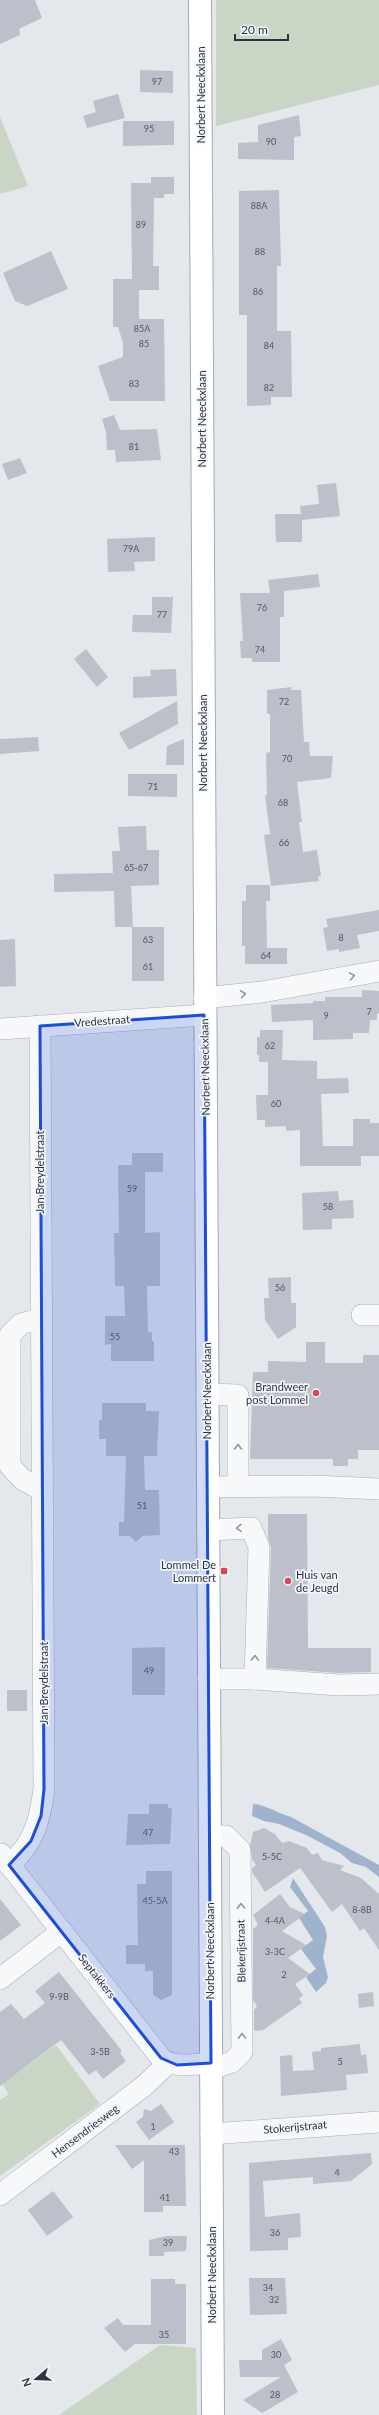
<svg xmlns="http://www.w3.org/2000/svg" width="379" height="2415" font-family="Lato,sans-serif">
<rect width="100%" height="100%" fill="#e4e7ec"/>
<g fill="#c9d6c5">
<polygon points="216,0 379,0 379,85 216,126"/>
<polygon points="0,117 28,186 0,194"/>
<polygon points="56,2045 100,2104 0,2176 0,2100 9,2094 2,2084"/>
<polygon points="160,2345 196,2348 197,2415 59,2415"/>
</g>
<g fill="#9fb4cc">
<path d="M253,1804c13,1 24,9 38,13l88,48v12l-13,-10 -14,-4 -12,-10 -34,-18 -27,-11 -15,-3 -12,-5z"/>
<polygon points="293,1878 325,1927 327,1936 323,1957 328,1977 326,1983 316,1992 306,1977 316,1969 301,1949 313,1940 299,1918 308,1911 290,1887"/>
</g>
<g fill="#bbc0ca">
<polygon points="0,0 35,0 42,18 19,29 20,35 0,44"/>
<polygon points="140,70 173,71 173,93 140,92"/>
<polygon points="118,94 125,118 87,128 83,116 96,112 93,101"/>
<polygon points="299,115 301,136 294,137 294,160 238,159 238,143 258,142 258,125"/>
<polygon points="123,121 174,121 174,145 123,146"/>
<polygon points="151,177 174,177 174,194 164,194 164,198 154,198 153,266 159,266 159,290 139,290 139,319 164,319 165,401 110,401 98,366 123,357 123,343 118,327 113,327 113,279 132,279 131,183 151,183"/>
<polygon points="279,190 281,266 277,266 277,331 291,331 292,397 271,397 271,405 247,406 247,315 239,315 239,191"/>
<polygon points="51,251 68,289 27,306 15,301 3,273"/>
<polygon points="114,415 120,430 157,429 161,460 116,462 115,450 107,450 106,432 102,419"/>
<polygon points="20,458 27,473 8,480 2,464"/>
<polygon points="336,483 340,516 302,520 302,542 276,542 275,514 301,514 300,506 319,504 317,485"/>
<polygon points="155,537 155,561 134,562 135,571 108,572 107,539"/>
<polygon points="318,574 320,587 284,591 284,617 280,617 280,662 252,662 252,658 241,658 240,641 243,641 240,593 270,593 268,580"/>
<polygon points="152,597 173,597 171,633 132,632 133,615 152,615"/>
<polygon points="86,649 108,677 97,687 74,659"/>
<polygon points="176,669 177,696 133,698 133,677 151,676 150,670"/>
<polygon points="292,687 291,690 301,690 304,742 309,742 310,756 333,756 331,778 297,782 302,822 299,822 303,852 317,850 321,876 318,876 319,881 271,886 264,835 270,834 265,795 267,795 266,753 270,752 270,714 267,714 267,690"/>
<polygon points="177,701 178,724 129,750 119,733"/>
<polygon points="38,737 39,751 0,754 0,739"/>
<polygon points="184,739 184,765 166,765 167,746"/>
<polygon points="128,774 177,774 177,797 128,796"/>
<polygon points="146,826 147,850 159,850 159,885 131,886 133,927 115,927 114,891 54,892 54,874 113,873 112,851 120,851 118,827"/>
<polygon points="246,885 270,885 270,901 266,901 267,948 287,948 287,964 245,964 245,946 242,946 242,901 246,901"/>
<polygon points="379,910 379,931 357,935 360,948 339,952 339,949 327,951 323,928 328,927 326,919"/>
<rect x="132" y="927" width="32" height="54"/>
<polygon points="15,939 16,986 0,987 0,940"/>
<polygon points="362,990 379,991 379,1014 377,1013 377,1020 370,1020 369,1033 353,1033 353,1039 313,1040 313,1020 272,1022 271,1005 313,1003 313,1001 325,1001 325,997 362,997"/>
<polygon points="260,1030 283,1030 282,1060 317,1061 317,1079 348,1078 349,1093 321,1094 323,1146 353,1146 353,1119 370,1119 370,1123 379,1123 379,1156 361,1156 361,1166 300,1166 300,1130 286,1131 286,1126 265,1127 265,1120 257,1120 256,1095 268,1095 268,1062 259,1062 259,1055 257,1055 257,1037 260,1037"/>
<polygon points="132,1153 163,1153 163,1172 145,1172 145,1233 160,1232 160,1286 147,1286 148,1332 152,1332 152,1341 154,1341 154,1361 111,1361 111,1344 105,1345 105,1316 125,1316 124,1286 115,1286 114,1233 119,1233 118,1165 132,1165"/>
<polygon points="338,1191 339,1201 353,1200 354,1218 332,1219 332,1229 303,1230 302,1193"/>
<polygon points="291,1277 291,1303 296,1303 296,1327 278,1339 265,1320 264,1298 269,1298 268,1278"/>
<polygon points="306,1342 325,1342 325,1363 363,1363 363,1355 379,1355 379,1450 358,1450 358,1459 348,1459 348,1466 333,1466 333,1459 250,1459 253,1372 268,1372 268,1361 306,1362"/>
<polygon points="102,1403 146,1403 146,1411 159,1411 157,1456 144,1456 145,1490 159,1490 160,1535 143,1536 136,1542 130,1536 119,1536 119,1522 124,1522 126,1456 106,1456 106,1439 99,1439 99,1420 102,1420"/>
<polygon points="268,1514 307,1514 308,1648 371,1648 371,1672 339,1673 267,1668 271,1547 268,1538"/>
<polygon points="165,1647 165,1695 132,1695 132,1648"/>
<rect x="7" y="1690" width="20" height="21"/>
<polygon points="149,1804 168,1804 168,1808 172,1808 170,1844 126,1845 128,1814 149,1814"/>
<polygon points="264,1828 275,1834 282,1843 289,1841 307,1848 312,1855 318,1853 322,1860 344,1866 340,1870 361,1878 379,1894 379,1950 364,1928 360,1931 342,1904 332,1912 300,1868 265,1892 252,1872 252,1868 256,1865 252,1859 250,1846 253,1832"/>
<polygon points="146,1871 172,1871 172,1995 161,2000 153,1995 153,1971 145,1971 145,1964 126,1964 126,1945 138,1945 137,1884 146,1884"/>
<polygon points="280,1894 290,1907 305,1914 282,1931 306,1945 288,1958 310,1974 295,1984 303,1995 299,1999 302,2003 263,2030 256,2031 254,2030 254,2010 257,2006 253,2000 253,1929 258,1925 253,1915"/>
<polygon points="0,1899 21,1925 0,1941"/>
<polygon points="59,1972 122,2051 120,2053 126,2061 103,2079 96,2070 89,2075 61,2040 0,2086 0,2012 11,2004 24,2019 45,2003 35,1991"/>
<polygon points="373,1992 374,2006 359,2008 358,1994"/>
<polygon points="360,2044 361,2055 366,2054 368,2073 346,2075 347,2090 281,2096 280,2056 292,2055 293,2071 314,2070 312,2052 321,2051 321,2048"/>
<polygon points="161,2104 174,2122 149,2140 136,2122 143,2117 144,2109 151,2111"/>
<polygon points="115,2145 185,2145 186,2206 163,2206 163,2212 144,2212 144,2160 132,2169"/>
<polygon points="371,2153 372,2164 351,2181 313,2184 313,2177 263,2181 265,2217 300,2213 301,2237 288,2238 288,2250 250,2251 249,2163"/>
<polygon points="53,2191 73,2217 47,2236 28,2210"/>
<polygon points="166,2236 187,2236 186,2251 164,2252 164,2256 149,2256 149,2240"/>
<polygon points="249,2278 285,2278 287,2314 250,2315"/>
<polygon points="151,2279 175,2279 175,2284 186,2284 186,2344 135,2344 125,2352 104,2328 118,2318 123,2325 151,2325"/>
<polygon points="281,2339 292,2360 284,2365 298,2392 262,2413 243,2400 281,2377 240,2377 239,2360 262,2360 262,2350"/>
</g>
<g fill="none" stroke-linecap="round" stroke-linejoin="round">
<defs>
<g id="minor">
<polyline points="204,998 262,992 379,971"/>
<polyline points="0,1029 204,1015"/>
<polyline points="362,1315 379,1315"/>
<polyline points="41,1318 21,1324 10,1335 10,1466 22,1479 42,1490"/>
<polyline points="207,1394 238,1395 238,1486"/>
<polyline points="208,1487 314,1486 379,1489"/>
<polyline points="208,1530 251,1528 259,1547 255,1679 208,1679"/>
<polyline points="255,1679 339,1685 379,1684"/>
<polyline points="210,1836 226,1836 240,1850 242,2052 232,2062 211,2069"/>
<path d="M1,1854l160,204c13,11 33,6 50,5"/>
<path d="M9,1865c25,-21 31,-45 35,-76l-4,-763"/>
<polyline points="0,1979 62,1931"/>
<polyline points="211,2134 379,2122"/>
<polyline points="0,2195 144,2086 167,2064"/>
</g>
<polyline id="major" points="200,0 213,2415"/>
</defs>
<use href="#minor" stroke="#a9aeb7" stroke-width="22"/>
<use href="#major" stroke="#a3abb8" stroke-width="24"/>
<use href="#minor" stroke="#f7f8fa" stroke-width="21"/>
<use href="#major" stroke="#fff" stroke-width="22"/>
</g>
<defs><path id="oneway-chevron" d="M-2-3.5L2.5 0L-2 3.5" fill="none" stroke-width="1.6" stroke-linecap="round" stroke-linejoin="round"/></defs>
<g stroke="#9196a0">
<use href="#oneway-chevron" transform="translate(352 976) rotate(-10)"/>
<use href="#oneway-chevron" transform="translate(243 994) rotate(-7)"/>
<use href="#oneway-chevron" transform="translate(238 1447) rotate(-90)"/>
<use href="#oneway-chevron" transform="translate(239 1528) rotate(178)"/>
<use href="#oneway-chevron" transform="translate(255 1658) rotate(-88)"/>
<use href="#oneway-chevron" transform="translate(241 1906) rotate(-91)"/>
<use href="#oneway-chevron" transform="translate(242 2036) rotate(-91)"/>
</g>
<path fill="#1d4ed8" fill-opacity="0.2" stroke="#1d4ed8" stroke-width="3" stroke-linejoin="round" d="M204,1015l7,1048 -34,2 -16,-7 -152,-193 22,-24 10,-25 3,-27 -4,-763z"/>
<g fill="#d1495b" stroke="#f4f6f9" stroke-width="1.5">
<circle cx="316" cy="1393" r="4"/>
<rect x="220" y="1567" width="8" height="8" rx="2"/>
<circle cx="288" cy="1581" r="4"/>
</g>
<g text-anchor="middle" stroke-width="3.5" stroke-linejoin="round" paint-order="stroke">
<g font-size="9" fill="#4f5766">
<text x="157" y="85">97</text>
<text x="149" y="132">95</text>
<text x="271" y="145">90</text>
<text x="259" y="209">88A</text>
<text x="141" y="228">89</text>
<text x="260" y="255">88</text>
<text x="258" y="295">86</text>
<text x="142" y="332">85A</text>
<text x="144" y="347">85</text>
<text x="269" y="349">84</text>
<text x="134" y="387">83</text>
<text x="269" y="391">82</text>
<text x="134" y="450">81</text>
<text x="131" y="552">79A</text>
<text x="262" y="611">76</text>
<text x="162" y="618">77</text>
<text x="260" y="653">74</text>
<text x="284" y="705">72</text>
<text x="287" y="762">70</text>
<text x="153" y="790">71</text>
<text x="283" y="806">68</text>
<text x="284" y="846">66</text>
<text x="136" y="871">65-67</text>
<text x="341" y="941">8</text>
<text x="148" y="943">63</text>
<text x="266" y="959">64</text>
<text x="148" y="970">61</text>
<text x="369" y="1015">7</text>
<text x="326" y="1019">9</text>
<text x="270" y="1049">62</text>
<text x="276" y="1107">60</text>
<text x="132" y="1192">59</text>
<text x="328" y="1210">58</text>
<text x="280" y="1291">56</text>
<text x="115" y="1340">55</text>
<text x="142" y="1509">51</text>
<text x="149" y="1674">49</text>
<text x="148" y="1836">47</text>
<text x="272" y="1860">5-5C</text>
<text x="155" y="1904">45-5A</text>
<text x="362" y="1913">8-8B</text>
<text x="275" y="1924">4-4A</text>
<text x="275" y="1955">3-3C</text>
<text x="284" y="1978">2</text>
<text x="59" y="2000">9-9B</text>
<text x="100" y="2055">3-5B</text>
<text x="340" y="2065">5</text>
<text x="153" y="2130">1</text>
<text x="174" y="2155">43</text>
<text x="337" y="2176">4</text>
<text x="165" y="2201">41</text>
<text x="275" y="2236">36</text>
<text x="168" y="2246">39</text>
<text x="268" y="2291">34</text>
<text x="274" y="2303">32</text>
<text x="164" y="2338">35</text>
<text x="276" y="2358">30</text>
<text x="275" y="2398">28</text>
</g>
<g font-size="11" fill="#2b3445" stroke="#f4f6f9">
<text transform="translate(201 95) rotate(-90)" y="4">Norbert Neeckxlaan</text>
<text transform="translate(202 419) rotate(-90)" y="4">Norbert Neeckxlaan</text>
<text transform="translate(203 743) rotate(-90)" y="4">Norbert Neeckxlaan</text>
<text transform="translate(102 1021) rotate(-4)" y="4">Vredestraat</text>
<text transform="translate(205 1067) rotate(-91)" y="4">Norbert Neeckxlaan</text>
<text transform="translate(40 1172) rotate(-90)" y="4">Jan Breydelstraat</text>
<text transform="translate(207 1391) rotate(-90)" y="4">Norbert Neeckxlaan</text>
<text transform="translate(44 1683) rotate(-90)" y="4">Jan Breydelstraat</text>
<text transform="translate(210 1951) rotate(-90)" y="4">Norbert Neeckxlaan</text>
<text transform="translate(241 1951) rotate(-91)" y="4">Blekerijstraat</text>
<text transform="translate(97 1976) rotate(52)" y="4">Septakkers</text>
<text transform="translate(295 2127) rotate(-5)" y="4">Stokerijstraat</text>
<text transform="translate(85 2131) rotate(-37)" y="4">Hensendriesweg</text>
<text transform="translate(212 2275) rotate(-90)" y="4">Norbert Neeckxlaan</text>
</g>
<g font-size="11" fill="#2b3445" stroke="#f4f6f9" text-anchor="end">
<text x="308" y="1391">Brandweer<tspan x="308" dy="13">post Lommel</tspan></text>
<text x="216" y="1569">Lommel De<tspan x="216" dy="13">Lommert</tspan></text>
<text x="296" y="1579" text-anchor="start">Huis van<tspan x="296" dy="13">de Jeugd</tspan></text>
</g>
</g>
<g transform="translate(36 2379) rotate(251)" stroke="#f4f6f9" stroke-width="3" paint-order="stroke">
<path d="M0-3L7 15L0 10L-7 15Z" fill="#2b3445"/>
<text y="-6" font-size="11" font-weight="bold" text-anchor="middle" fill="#2b3445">N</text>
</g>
<path d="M235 34v6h53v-6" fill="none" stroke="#2b3445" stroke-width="2"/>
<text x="241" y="34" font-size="12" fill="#2b3445" stroke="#f4f6f9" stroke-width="3" paint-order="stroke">20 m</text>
</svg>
